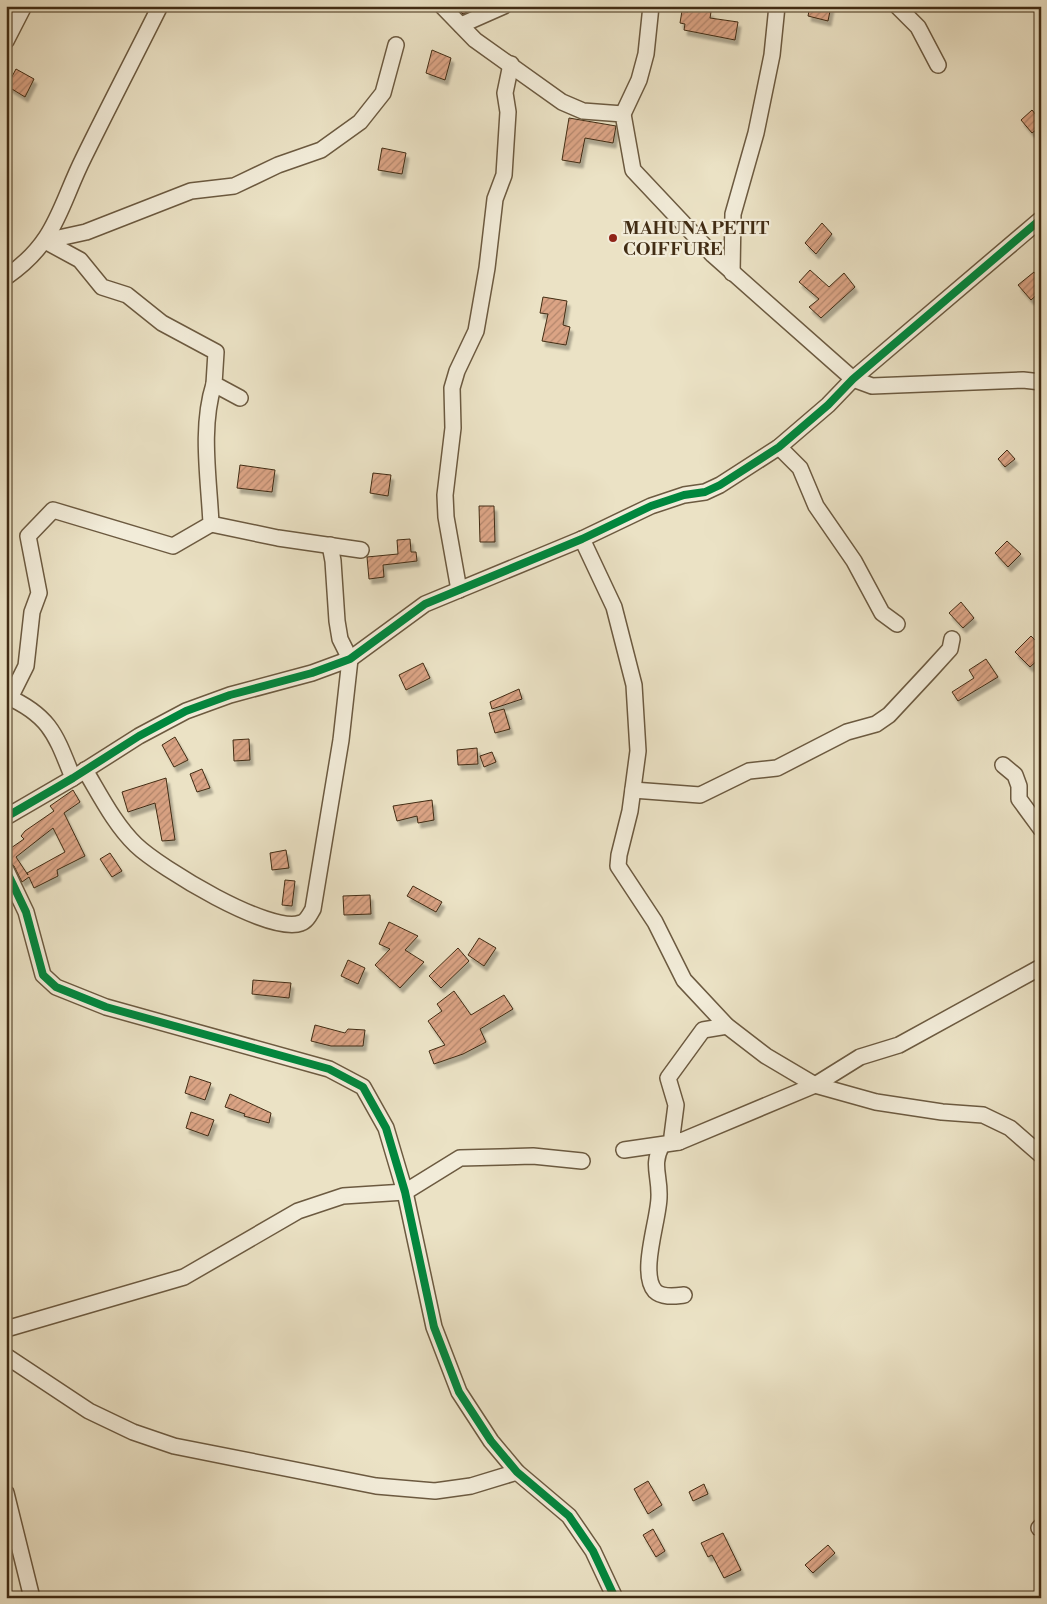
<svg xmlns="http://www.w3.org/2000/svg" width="1047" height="1604" font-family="'Libre Bodoni',serif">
<defs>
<pattern id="building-hatch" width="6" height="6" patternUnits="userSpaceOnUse" patternTransform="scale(1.25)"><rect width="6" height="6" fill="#dba485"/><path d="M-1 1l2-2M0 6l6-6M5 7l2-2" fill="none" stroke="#b3866c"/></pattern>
<filter id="shadow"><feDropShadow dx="3" dy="5" stdDeviation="1" flood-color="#0004"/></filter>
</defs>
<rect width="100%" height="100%" fill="#ebe2c5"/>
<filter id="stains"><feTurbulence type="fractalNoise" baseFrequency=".004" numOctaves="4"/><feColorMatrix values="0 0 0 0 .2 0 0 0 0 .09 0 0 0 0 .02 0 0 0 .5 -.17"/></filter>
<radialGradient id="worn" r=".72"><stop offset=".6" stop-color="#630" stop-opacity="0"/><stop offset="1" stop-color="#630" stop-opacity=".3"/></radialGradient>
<g fill="url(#building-hatch)" stroke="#412c14" fill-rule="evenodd" filter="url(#shadow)">
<polygon points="455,6 479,6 463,14"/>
<polygon points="810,6 831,6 828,21 808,16"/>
<polygon points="688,8 711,12 710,18 738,22 735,40 684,30 685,24 680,23 682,11 688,12"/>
<polygon points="432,50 451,58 445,80 426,73"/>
<polygon points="16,69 34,79 25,97 7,86"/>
<polygon points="1032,110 1041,121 1041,126 1032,133 1021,120"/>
<polygon points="569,118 616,126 613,143 585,138 580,163 562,160"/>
<polygon points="382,148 406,153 402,174 378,170"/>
<polygon points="822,223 832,234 816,254 805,243"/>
<polygon points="810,270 829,287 844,273 855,287 821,318 809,307 819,299 799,282"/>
<polygon points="1034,272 1041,282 1041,291 1031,300 1018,285"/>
<polygon points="543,297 567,301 563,325 570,327 566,345 542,341 548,314 540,313"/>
<polygon points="1007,450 1015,459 1005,467 998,459"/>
<polygon points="240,465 275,470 272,492 237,488"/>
<polygon points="373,473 391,475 388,496 370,493"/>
<polygon points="479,506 494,506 495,542 480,542"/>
<polygon points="410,539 411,552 416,552 417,561 383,565 384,577 369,579 367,557 398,554 397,540"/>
<polygon points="1007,541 1021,554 1008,567 995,553"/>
<polygon points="961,602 974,618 963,628 949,613"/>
<polygon points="1031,636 1041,646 1041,657 1030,667 1015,652"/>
<polygon points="986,659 998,677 958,701 952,692 974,678 969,670"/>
<polygon points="423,663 430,678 406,690 399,675"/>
<polygon points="519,689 522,699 492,709 490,702"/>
<polygon points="504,709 510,729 495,733 489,713"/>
<polygon points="175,737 188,760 174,767 162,745"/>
<polygon points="249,739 250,760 234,761 233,740"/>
<polygon points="477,748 478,764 458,765 457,750"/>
<polygon points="492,752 496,762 484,767 480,756"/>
<polygon points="202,769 210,788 197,792 190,774"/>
<polygon points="166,778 175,840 162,841 155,803 128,812 122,792"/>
<path d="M73,790l7,12 -16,11 21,43 -28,14 1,6 -24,12 -5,-11 -7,5 -8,-16 -8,-5v-20l5,7 13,-9 -3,-3 4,-5 29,-20 -4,-5zM53,828l12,24 -38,21 1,2 -12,-18z"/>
<polygon points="432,800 434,820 418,823 417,816 397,821 393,806"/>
<polygon points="286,850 289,868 272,870 270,853"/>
<polygon points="110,853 122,871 112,877 100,859"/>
<polygon points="285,880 295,881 292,906 282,905"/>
<polygon points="413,886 442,902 436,912 407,896"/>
<polygon points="370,895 371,914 344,915 343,896"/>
<polygon points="389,922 418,936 405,950 424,962 400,988 375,965 390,949 379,944"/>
<polygon points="479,938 496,948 484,966 468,955"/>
<polygon points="458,948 469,961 441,988 429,976"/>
<polygon points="348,960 365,968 358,984 341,976"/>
<polygon points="253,980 291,983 289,998 252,994"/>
<polygon points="454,991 471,1015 504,995 513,1009 480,1029 486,1042 463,1054 434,1064 429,1051 445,1045 428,1021 442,1011 437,1004"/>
<polygon points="315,1025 345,1033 348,1029 365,1030 363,1046 331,1046 311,1041"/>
<polygon points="190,1076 211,1083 205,1100 185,1093"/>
<polygon points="230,1094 271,1113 269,1123 244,1116 245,1114 225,1107"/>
<polygon points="191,1112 214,1120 208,1136 186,1128"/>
<polygon points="648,1481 662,1505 648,1514 634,1489"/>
<polygon points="704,1484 708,1494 693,1501 689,1492"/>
<polygon points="653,1529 665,1551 656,1557 643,1535"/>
<polygon points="723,1533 741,1570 724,1578 712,1555 708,1557 701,1543"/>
<polygon points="828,1545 835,1553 813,1573 805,1565"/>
</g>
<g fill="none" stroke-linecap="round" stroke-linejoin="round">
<defs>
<g id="minor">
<polyline points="442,6 475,40 562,102 583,111 623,114 633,170 713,255 853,379 872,386 1023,380 1041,382"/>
<polyline points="897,6 918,27 938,65"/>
<polyline points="461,25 504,6"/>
<polyline points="6,41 24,6"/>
<polyline points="623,114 639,80 646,54 651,6"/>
<polyline points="732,273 733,214 756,133 772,55 777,6"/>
<path d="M6,277c51,-35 53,-70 78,-120 25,-51 51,-101 76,-151"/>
<polyline points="240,398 214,384 216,352 162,323 127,295 102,287 80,260 45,241 86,232 191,191 234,186 278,165 321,150 360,122 383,93 396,45"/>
<polyline points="779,447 800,468 816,506 854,561 882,613 897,624"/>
<polyline points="211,524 278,538 361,550"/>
<polyline points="582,539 614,607 634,685 638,751 630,811 619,855 618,866 655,922 684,980 727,1026 766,1056 815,1085 876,1102 942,1112 983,1115 1010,1128 1041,1155"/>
<polyline points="459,590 446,517 445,495 453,428 452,388 457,371 476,331 487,268 495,199 504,175 508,112 505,93 511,64"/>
<path d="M6,696c45,20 50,40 67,82"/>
<path d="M10,698l16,-32 6,-54 7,-19 -11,-57 25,-26 120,36 38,-22c-2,-45 -11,-96 3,-140"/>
<polyline points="1003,765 1015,775 1019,786 1019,799 1041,829"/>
<path d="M85,770c15,25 30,55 51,75 24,23 134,90 165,78 6,-2 9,-9 12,-14l28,-169 9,-81 -10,-20 -3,-18 -4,-60 -3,-16"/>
<polyline points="633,790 700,795 749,771 777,768 847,732 876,724 889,715 930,671 950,649 952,639"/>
<polyline points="6,817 73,778 139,736 186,711 230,695 312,673 350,659 425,604 582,539 651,506 684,495 705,492 720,485 779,447 828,405 853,379 1041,219"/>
<polyline points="6,870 26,912 43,975 56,987 106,1007 329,1069 363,1087 386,1128 405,1192 434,1327 459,1392 491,1441 517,1472 569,1516 593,1551 615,1598"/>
<polyline points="679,1142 672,1136 676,1105 668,1078 703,1030 727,1026"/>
<path d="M662,1145c-11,20 -2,30 -3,52 0,22 -20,76 -4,94 7,7 20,5 29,4"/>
<polyline points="624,1150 679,1142 815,1085 860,1057 899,1045 1041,967"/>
<polyline points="6,1329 184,1277 298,1211 343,1196 405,1192 460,1158 533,1156 582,1161"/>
<polyline points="6,1356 89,1411 133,1432 174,1446 376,1486 435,1491 471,1486 517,1472"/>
<polyline points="6,1493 32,1598"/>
<polyline points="1039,1528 1041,1526"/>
</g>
</defs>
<use href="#minor" stroke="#6c5a40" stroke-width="18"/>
<use href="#minor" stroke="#f2ecd9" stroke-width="15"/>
<defs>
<g id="cycleway">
<polyline points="6,817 73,778 139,736 186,711 230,695 312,673 350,659 425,604 582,539 651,506 684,495 705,492 720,485 779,447 828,405 853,379 1041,219"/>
<polyline points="6,870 26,912 43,975 56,987 106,1007 329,1069 363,1087 386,1128 405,1192 434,1327 459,1392 491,1441 517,1472 569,1516 593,1551 615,1598"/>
</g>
</defs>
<use href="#cycleway" stroke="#f2ecd9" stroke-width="11"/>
<use href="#cycleway" stroke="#00873e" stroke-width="8"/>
</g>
<circle fill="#8f2418" stroke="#f2ecd9" stroke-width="2" cx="613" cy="238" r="5"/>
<g text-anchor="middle" stroke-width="4.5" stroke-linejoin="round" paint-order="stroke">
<g font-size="18" font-weight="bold" fill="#412c14" stroke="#f2ecd9" text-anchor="start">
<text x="623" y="234">MAHUNA PETIT<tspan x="623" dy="21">COIFFURE</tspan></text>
</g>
</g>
<rect width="1047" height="1604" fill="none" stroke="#ebe2c5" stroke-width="25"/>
<rect x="8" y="8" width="1032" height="1589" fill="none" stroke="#412c14" stroke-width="2.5"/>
<rect x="12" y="12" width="1022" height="1579" fill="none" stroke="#412c14"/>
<rect width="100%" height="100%" filter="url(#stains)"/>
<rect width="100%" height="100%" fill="url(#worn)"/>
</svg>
